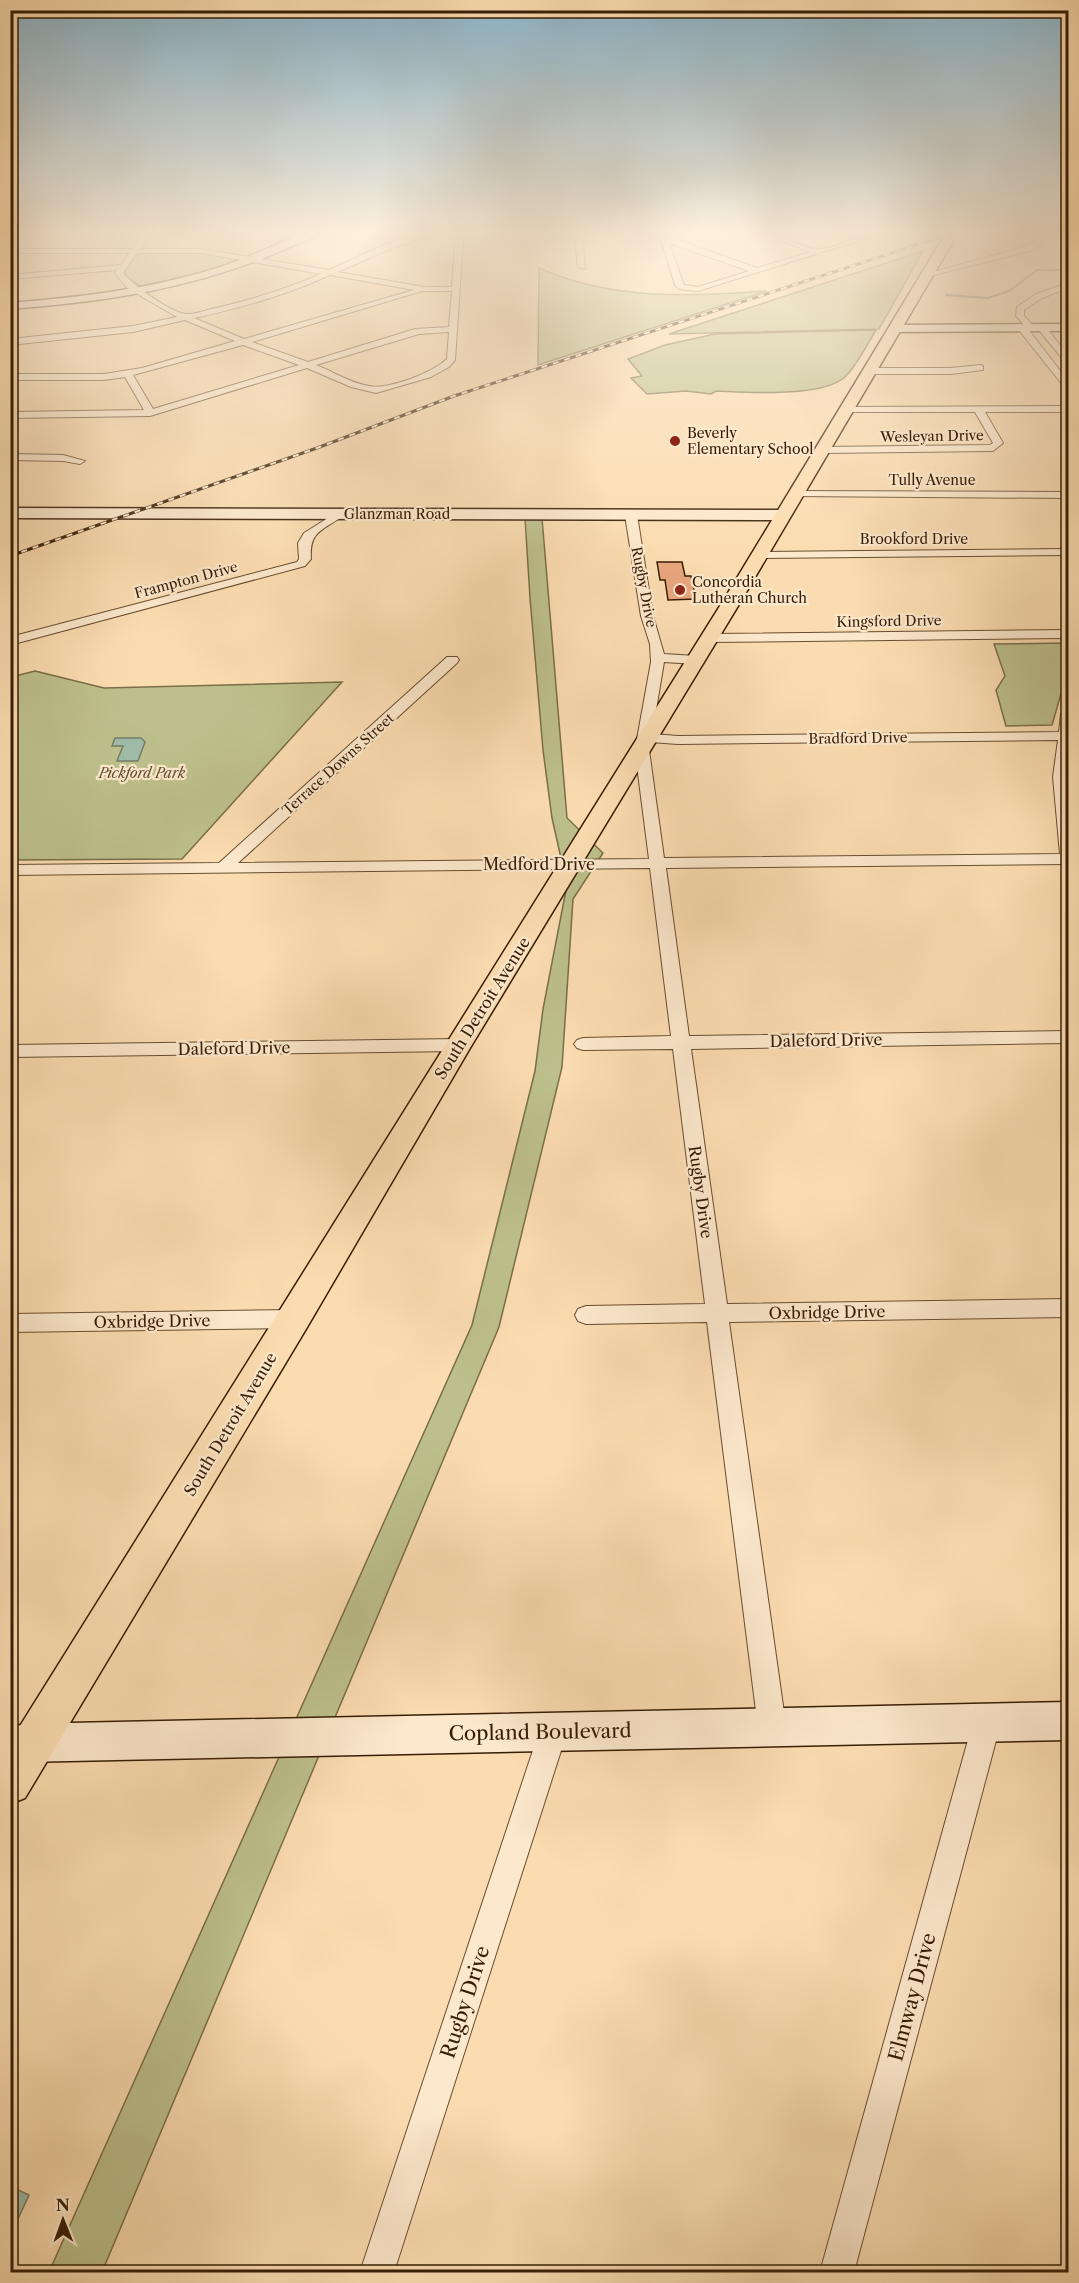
<svg xmlns="http://www.w3.org/2000/svg" width="1079" height="2283" font-family="'Libre Caslon Text',serif">
<rect width="100%" height="100%" fill="#fbdcb0"/>
<filter id="stains"><feTurbulence type="fractalNoise" baseFrequency=".00333" numOctaves="4"/><feColorMatrix values="0 0 0 0 .2 0 0 0 0 .09 0 0 0 0 .02 0 0 0 .5 -.17"/></filter>
<radialGradient id="worn" r=".72"><stop offset=".6" stop-color="#630" stop-opacity="0"/><stop offset="1" stop-color="#630" stop-opacity=".3"/></radialGradient>
<g fill="#bdc08c" stroke="#7a6e48" stroke-width="1.5">
<polygon points="923,251 879,329 669,334"/>
<polygon points="137,252 200,252 243,259 198,275 141,287 123,274"/>
<path d="M539,268c74,33 150,28 228,23l-229,74z"/>
<path d="M876,330c-8,13 -20,37 -31,47 -24,21 -98,15 -129,14l-5,3 -25,-3 -39,3 -16,-16 11,-2 -14,-17 37,-14 50,-11z"/>
<polygon points="525,518 542,518 567,818 603,853 573,899 562,1067 499,1327 102,2272 49,2272 472,1325 535,1071 543,1009 567,885 552,818 543,750 530,598"/>
<polygon points="1068,643 1068,670 1052,725 1006,726 996,690 1005,676 994,644"/>
<polygon points="35,671 104,688 342,682 182,859 11,860 11,677"/>
</g>
<g fill="#9fbca9" stroke="#757c67" stroke-width="1.5">
<polygon points="115,738 141,738 145,742 138,761 117,761 123,746 112,746"/>
<polygon points="12,2187 29,2195 11,2234 10,2191"/>
</g>
<g fill="none" stroke-linecap="round" stroke-linejoin="round">
<polyline stroke="#757c67" stroke-width="2" points="946,295 988,298 1009,291 1037,270 1068,270"/>
</g>
<polygon fill="#e8a67e" stroke="#371d05" stroke-width="1.5" points="657,562 682,562 685,576 691,576 696,599 668,600 665,580 660,580"/>
<g fill="none" stroke-linecap="round" stroke-linejoin="round">
<defs>
<g id="street">
<path d="M143,233h8l-11,16h61l128,21 57,-26 41,-11h12l-47,15 -54,24 86,15h28l3,-45 -15,-9h9l14,8 -8,119 -6,7 -18,10 -55,16 -25,-6 -44,-19 -157,48 -140,2v-6l134,-2 -19,-33 -21,3h-94v-6h94l38,-6 93,-27 -50,-21 -52,12 -123,13v-6l123,-13 44,-9 -50,-29 -12,-15 2,-3 -107,9v-4l111,-10 8,-12h-119v-4h122zM137,253h64l120,21c-35,15 -73,27 -110,35 -7,2 -15,5 -23,5 -15,1 -55,-29 -65,-41zM330,275l84,15 -170,49 -50,-21c46,-10 93,-23 136,-43zM422,291h30l-3,36 -34,2 -107,33 -56,-20zM449,332l-2,27c-15,14 -59,31 -78,27 -19,-3 -35,-14 -53,-21l103,-31zM243,345l56,20 -146,44 -20,-34z"/>
<polygon points="282,233 299,233 309,236 305,238"/>
<polygon points="574,233 582,233 585,269 578,267"/>
<path d="M638,233l29,3 90,32 54,-16 -50,-19c20,0 43,17 59,16 21,-1 40,-17 63,-16l-185,58 -19,-2 -4,-4 -14,-45zM669,243l80,28 -51,16 -14,-2z"/>
<polygon points="1042,233 1051,233 1042,239 1041,244 1034,250 926,277 922,275 1028,246 1034,241 1035,236"/>
<polygon points="1068,283 1068,288 1042,298 1024,310 1024,316 1035,328 1028,329 1068,381 1068,389 1065,388 1019,330 1019,326 1025,326 1016,316 1017,307 1036,294"/>
<polygon points="1039,326 1045,326 1068,355 1068,363 1065,362 1039,330"/>
<polygon points="980,365 983,366 983,370 951,374 869,374 864,371 869,368 951,368"/>
<polygon points="1068,406 1068,412 985,412 1003,443 993,451 823,453 818,450 823,447 990,445 993,443 975,412 843,412 843,408 846,407"/>
<polygon points="10,454 63,455 85,461 80,464 63,461 10,460"/>
<polygon points="796,491 1068,492 1068,498 792,496 792,492"/>
<path d="M339,511l6,3 -2,2c-21,15 -34,15 -32,43l-6,7 -295,79v-8l287,-75 2,-3 -1,-16 6,-10z"/>
<path d="M631,512l6,3 16,101 11,38 32,2 7,4 -7,4 -32,-2 -12,72 26,2 381,-4 2,-18 7,-4v154l-402,4 23,168 379,-5v12l-377,6 36,255 341,-5v18l-339,5 57,405 -4,10 -10,4 -10,-4 -4,-10 -51,-405 -121,2 -8,-3 -3,-6 3,-6 8,-3 119,-2 -32,-255 -90,1 -6,-2 -3,-4 3,-4 6,-2 88,-2 -21,-168 -640,7v-10l209,-2 228,-206h10l2,3 -2,3 -219,200 411,-4 -14,-109 16,-88 -1,-18 -9,-28 -16,-101zM1058,740l-5,37 7,77 -396,4 -15,-108 1,-8 28,2z"/>
<polygon points="1068,549 1068,555 759,558 753,555 759,552"/>
<polygon points="1068,630 1068,638 710,642 704,638 710,634"/>
<polygon points="458,1039 464,1041 467,1045 464,1049 458,1051 10,1057 10,1045"/>
<polygon points="294,1310 302,1313 305,1319 302,1325 294,1328 10,1332 10,1314"/>
<polygon points="987,1708 997,1712 1001,1722 854,2272 820,2272 973,1722 977,1712"/>
<polygon points="553,1718 563,1722 567,1732 394,2272 360,2272 539,1732 543,1722"/>
</g>
<g id="secondary">
<path d="M306,233h14c-9,8 -26,11 -37,17 -87,38 -178,52 -273,59v-6c71,-6 142,-14 210,-36 29,-9 57,-24 86,-34z"/>
<polygon points="895,325 1068,324 1068,331 891,332 891,326"/>
<polygon points="10,508 783,510 791,515 783,520 10,518"/>
<polygon points="1068,1702 1068,1740 23,1762 10,1757 10,1729 23,1724"/>
</g>
<polygon id="primary" points="946,233 958,233 741,601 470,1048 306,1329 25,1798 10,1804 10,1742 723,601"/>
</defs>
<use href="#street" stroke="#684d30" stroke-width="2"/>
<use href="#secondary" stroke="#371d05" stroke-width="3"/>
<use href="#primary" stroke="#371d05" stroke-width="3"/>
<use href="#street" fill="#fce8cc" fill-rule="evenodd"/>
<use href="#secondary" fill="#fce8cc" fill-rule="evenodd"/>
<use href="#primary" fill="#fbdcb0" fill-rule="evenodd"/>
<defs>
<polyline id="rail" points="10,556 317,448 454,396 953,233"/>
</defs>
<use href="#rail" stroke="#371d05" stroke-width="3"/>
<use href="#rail" stroke="#fce8cc" stroke-width="2" stroke-dasharray="6" stroke-linecap="butt"/>
</g>
<linearGradient id="sky" x2="0" y2="1"><stop stop-color="#8bb7cf"/><stop offset="0.42" stop-color="#fdefdb"/><stop offset="1" stop-color="#fdefdb" stop-opacity="0"/></linearGradient>
<rect width="1079" height="552" fill="url(#sky)"/>
<g fill="#8f2418" stroke="#fce8cc" stroke-width="2">
<circle cx="675" cy="441" r="6"/>
<circle cx="680" cy="590" r="6"/>
</g>
<g text-anchor="middle" stroke-width="4.5" stroke-linejoin="round" paint-order="stroke">
<g font-size="14" fill="#371d05" stroke="#fce8cc" text-anchor="start">
<text x="687" y="438">Beverly<tspan x="687" dy="16">Elementary School</tspan></text>
<text x="692" y="587">Concordia<tspan x="692" dy="16">Lutheran Church</tspan></text>
</g>
<g font-size="14" fill="#371d05" stroke="#fce8cc">
<text transform="translate(932 436) rotate(-1)" y="5">Wesleyan Drive</text>
<text x="932" y="485">Tully Avenue</text>
<text x="397" y="519">Glanzman Road</text>
<text x="914" y="544">Brookford Drive</text>
<text transform="translate(186 580) rotate(-15)" y="5">Frampton Drive</text>
<text transform="translate(644 587) rotate(79)" y="5">Rugby Drive</text>
<text transform="translate(889 621) rotate(-1)" y="5">Kingsford Drive</text>
<text transform="translate(858 738) rotate(-1)" y="5">Bradford Drive</text>
<text transform="translate(338 764) rotate(-42)" y="5">Terrace Downs Street</text>
</g>
<g font-size="14" font-style="italic" fill="#5f4e2e" stroke="#fce8cc">
<text x="142" y="778">Pickford Park</text>
</g>
<g font-size="16" fill="#371d05" stroke="#fce8cc">
<text x="539" y="870">Medford Drive</text>
<text transform="translate(482 1008) rotate(-58)" y="6">South Detroit Avenue</text>
<text transform="translate(826 1040) rotate(-1)" y="6">Daleford Drive</text>
<text transform="translate(234 1048) rotate(-1)" y="6">Daleford Drive</text>
<text transform="translate(701 1192) rotate(82)" y="6">Rugby Drive</text>
<text transform="translate(827 1312) rotate(-1)" y="6">Oxbridge Drive</text>
<text transform="translate(152 1321) rotate(-1)" y="6">Oxbridge Drive</text>
<text transform="translate(230 1424) rotate(-59)" y="6">South Detroit Avenue</text>
</g>
<g font-size="20" fill="#371d05" stroke="#fce8cc">
<text transform="translate(540 1732) rotate(-1)" y="7">Copland Boulevard</text>
<text transform="translate(912 1997) rotate(-75)" y="7">Elmway Drive</text>
<text transform="translate(465 2002) rotate(-72)" y="7">Rugby Drive</text>
</g>
</g>
<rect width="1079" height="2283" fill="none" stroke="#fbdcb0" stroke-width="36"/>
<rect x="12" y="12" width="1055" height="2259" fill="none" stroke="#371d05" stroke-width="3"/>
<rect x="18" y="18" width="1043" height="2247" fill="none" stroke="#371d05" stroke-width="1.5"/>
<g transform="translate(63 2220) rotate(359)" stroke="#fce8cc" stroke-width="4.5" paint-order="stroke">
<path d="M0-4.5L10 22L0 15L-10 22Z" fill="#371d05"/>
<text y="-9" font-size="16" font-weight="bold" text-anchor="middle" fill="#371d05">N</text>
</g>
<rect width="100%" height="100%" filter="url(#stains)"/>
<rect width="100%" height="100%" fill="url(#worn)"/>
</svg>
